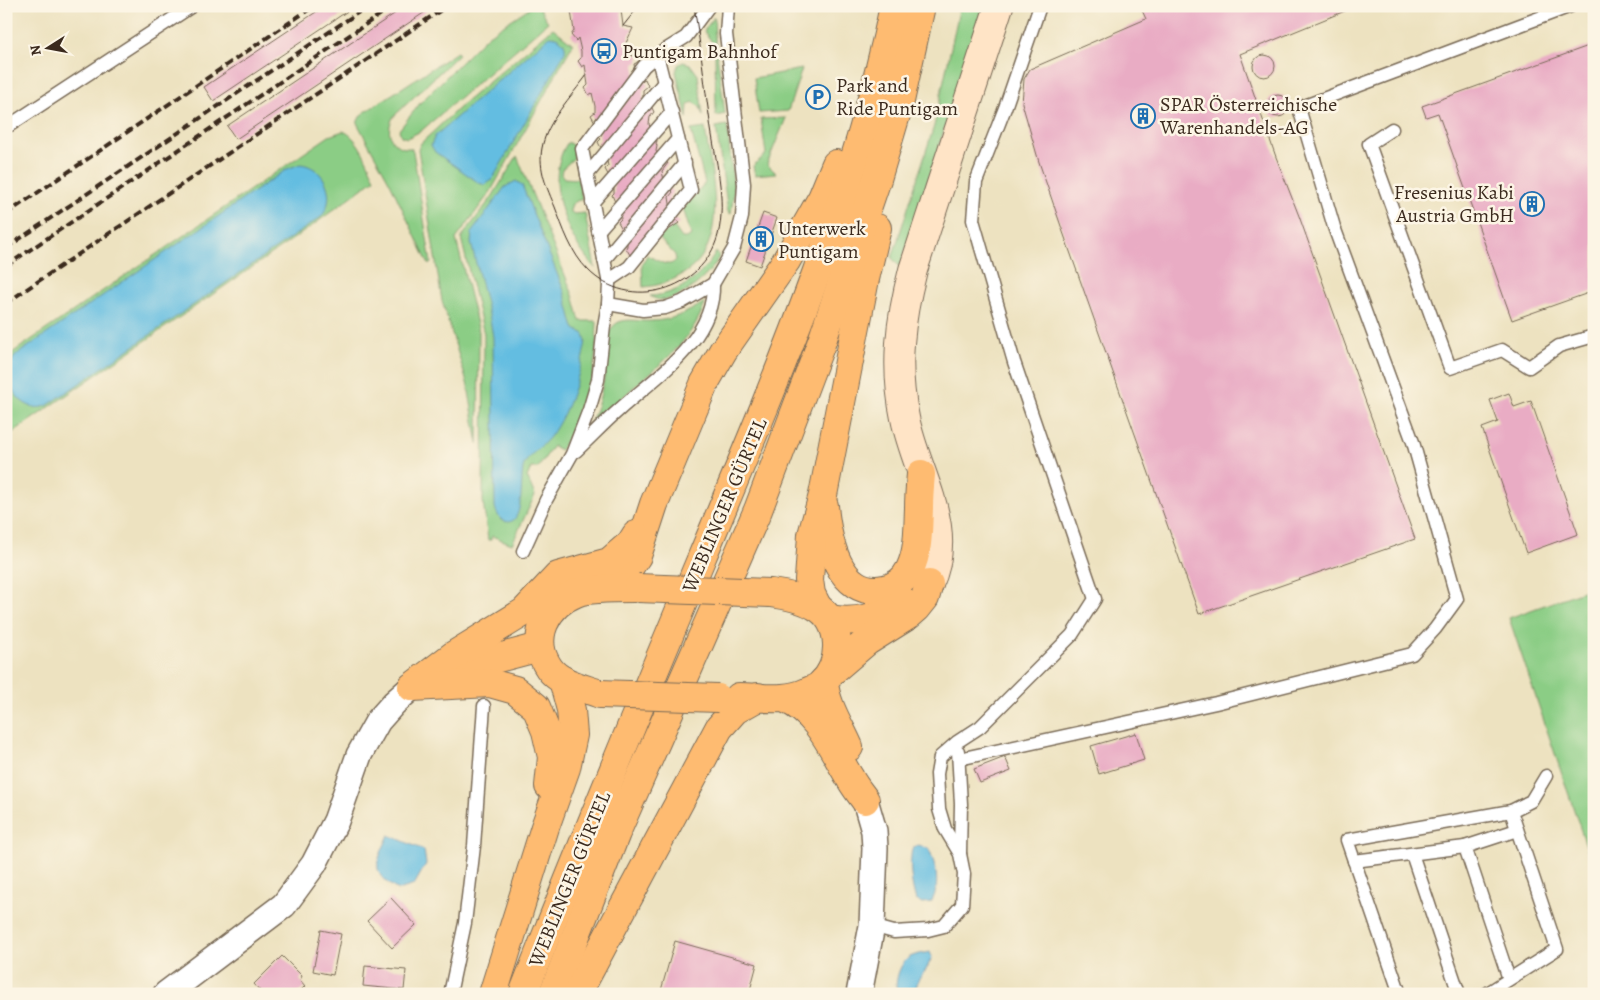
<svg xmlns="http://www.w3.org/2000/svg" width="1600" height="1000" font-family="Alegreya,serif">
<rect width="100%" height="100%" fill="#fcf5e5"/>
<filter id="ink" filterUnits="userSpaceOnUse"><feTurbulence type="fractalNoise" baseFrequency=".02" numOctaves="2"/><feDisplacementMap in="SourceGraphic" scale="10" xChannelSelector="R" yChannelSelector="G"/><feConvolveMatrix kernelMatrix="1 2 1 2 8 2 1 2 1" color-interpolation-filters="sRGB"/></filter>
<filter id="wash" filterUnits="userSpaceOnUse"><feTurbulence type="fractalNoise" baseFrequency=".0096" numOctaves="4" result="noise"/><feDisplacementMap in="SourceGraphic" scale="20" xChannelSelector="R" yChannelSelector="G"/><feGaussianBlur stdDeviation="1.12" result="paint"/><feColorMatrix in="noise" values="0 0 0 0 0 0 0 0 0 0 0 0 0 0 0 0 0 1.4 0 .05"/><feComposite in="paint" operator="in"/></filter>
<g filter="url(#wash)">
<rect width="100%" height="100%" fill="#ede2c0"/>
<g fill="#8bcd85" stroke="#637c52">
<polygon points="532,6 538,6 548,22 421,131 407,138 401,136 399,130 421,102 487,36"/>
<polygon points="960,6 984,6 900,267 892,258 934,126"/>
<polygon points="714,17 715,37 725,114 716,116 715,54 712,42 704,31"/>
<polygon points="553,28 573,44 491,191 456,239 479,332 478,444 468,386 442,301 418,149 421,143 464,103"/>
<path d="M457,52l2,2 -65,62c-10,15 -3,34 17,32l2,3 18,112 -2,2 -39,-82 -33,-60 4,-8 7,-5z"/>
<polygon points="683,62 690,64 698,75 703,116 700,107 693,102 688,105 687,118 676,72 678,65"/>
<polygon points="802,69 788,111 759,113 754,78"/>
<polygon points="786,118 767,164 776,173 755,175 753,166 766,154 761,119"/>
<polygon points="727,125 734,191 731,214 728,212 716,127"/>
<path d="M705,128c6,46 27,116 -22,146 -13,8 -25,12 -40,13l-1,-22 5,-10c10,4 21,15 29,5l-1,-5 -16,-17 13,-14 10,14h5l4,-3 -8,-27 22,-25 -14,-53z"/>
<path d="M343,131c16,6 25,33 32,48l-63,47 -306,211v-80l323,-221z"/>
<path d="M568,142l8,6 -2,5v5l-12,11 -1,5 3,4 14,1 4,19 -10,6 -2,7 4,3 11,-1 10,55c-28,-30 -53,-88 -27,-126z"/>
<polygon points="517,156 573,295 580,321 597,321 596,352 591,385 584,407 561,450 553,446 538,468 531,468 527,477 535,495 512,544 492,536 491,540 488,540 483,501 484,334 461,238 492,197"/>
<path d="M716,252l3,4c-6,19 -49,56 -69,40 28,-1 53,-20 66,-44z"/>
<path d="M703,303l2,1c-17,44 -49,62 -81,92 -10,9 -20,23 -31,30l-2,-3 8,-22 5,-22 5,-46c2,-4 5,-9 10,-11 10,-4 22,0 32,-1 19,0 36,-8 52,-18z"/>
<polygon points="1594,587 1594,869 1509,618"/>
</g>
<g fill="#64bde1" stroke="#507480">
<path d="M550,36c9,0 17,7 15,16l-73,128 -7,5 -6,-2 -44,-31 -4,-7 4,-9z"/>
<path d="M300,164c25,2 38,34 21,53l-273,188c-21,11 -43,-16 -39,-36 1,-6 4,-10 7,-14l271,-186z"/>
<path d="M516,181l6,4 42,106 9,34 2,4 9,5 2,7c-6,33 -16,68 -36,96 -8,10 -20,16 -26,28 -5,8 3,68 -22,55 -4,-3 -6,-9 -7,-13l-2,-170 -3,-18 -19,-76 1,-11 33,-45z"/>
<path d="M389,835l35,15 2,14 -12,21 -16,5c-30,-18 -21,-28 -9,-55z"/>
<path d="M919,845l10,4c7,16 12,38 2,53l-9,1 -6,-3c-5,-16 -7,-35 -4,-51z"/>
<path d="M930,952l2,5 -6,13 -7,8 -5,16h-16c-5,-8 1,-28 8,-34 6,-6 16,-6 24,-8z"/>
</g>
<g id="blocks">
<g fill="#e9acc4">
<polygon points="325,6 355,6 213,101 204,87"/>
<polygon points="406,6 434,6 236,139 227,126"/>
<polygon points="565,6 625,6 621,10 623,26 633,28 626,43 631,56 639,54 638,62 634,64 637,83 645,79 648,86 643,90 643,96 646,109 651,106 654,112 650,117 649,124 653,136 655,135 657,141 656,143 657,146 656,151 660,163 662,160 668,163 662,171 666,190 669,188 673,192 669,197 672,217 674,216 679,223 630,255 626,248 627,246 627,237 618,222 621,219 618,200 615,202 612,195 614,193 614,186 605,169 608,166 607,161 604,147 601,148 598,142 601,139 599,137 600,131 591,115 595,112 595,106 592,93 589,95 585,88 588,85 585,65 582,67 578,61 581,58 581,51 578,38 576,41 571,35 574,31 571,11 569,12"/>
<polygon points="1140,6 1357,6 1240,54 1276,157 1299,216 1415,539 1199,614 1063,232 1039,162 1022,103 1024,79 1030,69 1146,19"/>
<polygon points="1594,44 1594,291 1512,320 1438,113 1426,117 1422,106"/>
<circle cx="1264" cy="66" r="11"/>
<circle cx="1278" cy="106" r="11"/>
<polygon points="763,213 777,218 760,266 746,261"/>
<polygon points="1509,393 1514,407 1531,401 1578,534 1526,553 1482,428 1498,422 1490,400"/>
<polygon points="1136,733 1144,760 1099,774 1091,746"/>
<polygon points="1005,757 1011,771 980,783 974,769"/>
<polygon points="391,898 416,925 392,948 367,921"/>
<polygon points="321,930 341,934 333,975 313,971"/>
<polygon points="675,941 757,964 749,994 660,994"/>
<polygon points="282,956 302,976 300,980 305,986 297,994 263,994 254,984"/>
<polygon points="365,966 406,970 404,990 363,986"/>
</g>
</g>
</g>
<g filter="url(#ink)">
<use href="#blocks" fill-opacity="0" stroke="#796a57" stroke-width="1"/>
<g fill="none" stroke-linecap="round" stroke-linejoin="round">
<defs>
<g id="lane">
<polyline points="6,118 10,125 192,6"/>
<polyline points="1392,129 1369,144 1450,368 1502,350 1529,367 1559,346 1594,336"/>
<polyline points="587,175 665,81"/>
<polyline points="592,203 672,112"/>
<polyline points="598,231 678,139"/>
<polyline points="604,260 685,163"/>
<polyline points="608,281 629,267 691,190 657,55"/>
<polyline points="608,304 643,310 665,308 682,302 713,284 734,248 742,217 744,184 726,34 728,6"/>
<path d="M576,451c15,-14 29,-29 44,-42 37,-33 95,-70 93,-125"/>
<polyline points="523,551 546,500 572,454 589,410 598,380 604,326 608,304 609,284 582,149 644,66 657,55 686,37 709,6"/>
<polyline points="958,751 961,804 960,854"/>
<polyline points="959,759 1216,703 1412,654 1435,629 1457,599 1413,442 1334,227 1299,108 1571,6"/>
<polyline points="1412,854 1459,994"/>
<polyline points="1354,861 1465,847"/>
<polyline points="872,926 894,932 928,930 944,926 962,905 964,874 960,854 945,829 939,809 937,774 940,757 957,742 980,727 1072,635 1095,599 1014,362 973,220 976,182 1005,108 1040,6"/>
<polyline points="1509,979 1465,847 1517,830"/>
<polyline points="450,994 465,923 474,846 484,706"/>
<polyline points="1400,994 1347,840 1511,811 1531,801 1546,776"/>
<polyline points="1486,994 1557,949 1511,811"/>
</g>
<g id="street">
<polyline points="166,994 284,905 314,864 336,821 359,755 378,721 394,703 412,687"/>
<polyline points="859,994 872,926 875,848 874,831 865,800"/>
</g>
<path id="secondary" d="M929,584c27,-57 -13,-110 -24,-166 -11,-52 -5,-98 8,-148l86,-264"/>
<g id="primary">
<path d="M824,506c3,32 14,92 60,83 12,-2 21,-10 26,-20 9,-19 8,-40 9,-61 0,-11 1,-23 2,-34"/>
<polyline points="615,588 637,556 654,504 704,384 723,351 786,261 822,198 836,164"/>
<polyline points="817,606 811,594 809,580 812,535 823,495 865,279 877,228"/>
<path d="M830,619c24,5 54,-2 73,-17"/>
<polyline points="445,672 540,647"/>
<polyline points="831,672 866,642 909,615 917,608 925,598 929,584"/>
<path d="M824,681c1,23 16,45 25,66"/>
<polyline points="412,687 454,655 524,612 558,576 609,562 631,543 636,535"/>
<polyline points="412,687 490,683 515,690 536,707 546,731 552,757 549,786"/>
<path d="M600,694c-16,-6 -40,-10 -51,-26 -20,-29 -3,-63 27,-75 11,-5 45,-5 58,-5"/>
<path d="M739,697c23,0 47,5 68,-5 4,-2 10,-4 13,-7 24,-20 23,-64 -5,-79 -13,-8 -29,-11 -44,-13"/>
<path d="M786,699c33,15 46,50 64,79 4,8 10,15 15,22"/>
<polyline points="493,994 545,827 566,768 573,735 571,710 563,680"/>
<path d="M523,994c58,-147 118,-292 179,-437 75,-179 153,-360 192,-551"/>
<polyline points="553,994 616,833 758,510 822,341 877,179 900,101 921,6"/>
<polyline points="577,994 719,728 735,710 758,697"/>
</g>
</defs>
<use href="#lane" stroke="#796a57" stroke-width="15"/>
<use href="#street" stroke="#796a57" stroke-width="28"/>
<use href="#secondary" stroke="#796a57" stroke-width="30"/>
<use href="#primary" stroke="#796a57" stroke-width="30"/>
<use href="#lane" stroke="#fff" stroke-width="12"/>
<use href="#street" stroke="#fff" stroke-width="25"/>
<use href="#secondary" stroke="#ffe4c6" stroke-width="28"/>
<use href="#primary" stroke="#febb71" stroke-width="28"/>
<g stroke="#3b2a1e" stroke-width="1">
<polyline points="623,26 639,6"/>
<path d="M587,75c-16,22 -40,46 -45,73 -4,21 5,40 13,59 8,21 16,46 33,63 41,42 115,21 130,-35 9,-36 -3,-76 -8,-113 -6,-38 -9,-77 -16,-116"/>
</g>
<g stroke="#3b2a1e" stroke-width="4" stroke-dasharray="8 4" stroke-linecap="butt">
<polyline points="6,214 314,6"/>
<polyline points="6,248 368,6"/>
<polyline points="6,266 393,6"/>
<polyline points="6,303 447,6"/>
</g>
<defs>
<g id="primary-bridge">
<polyline points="638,588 771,593"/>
<polyline points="600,694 718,698"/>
</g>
</defs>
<use href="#primary-bridge" stroke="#796a57" stroke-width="30" stroke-linecap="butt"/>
<use href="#primary-bridge" stroke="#febb71" stroke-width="28"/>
</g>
</g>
<defs>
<symbol id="bus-ring" viewBox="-11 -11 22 22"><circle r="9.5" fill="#fcf5e5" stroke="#1f6fb2" stroke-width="1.5"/><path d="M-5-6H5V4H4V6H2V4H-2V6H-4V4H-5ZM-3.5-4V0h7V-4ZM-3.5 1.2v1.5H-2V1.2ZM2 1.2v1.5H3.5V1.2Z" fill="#1f6fb2"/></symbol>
<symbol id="parking-ring" viewBox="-11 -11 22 22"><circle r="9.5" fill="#fcf5e5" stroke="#1f6fb2" stroke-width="1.5"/><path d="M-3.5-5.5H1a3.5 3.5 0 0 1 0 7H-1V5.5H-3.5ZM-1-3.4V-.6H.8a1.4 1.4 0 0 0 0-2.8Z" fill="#1f6fb2"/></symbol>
<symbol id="building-ring" viewBox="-11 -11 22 22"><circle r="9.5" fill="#fcf5e5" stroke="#1f6fb2" stroke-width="1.5"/><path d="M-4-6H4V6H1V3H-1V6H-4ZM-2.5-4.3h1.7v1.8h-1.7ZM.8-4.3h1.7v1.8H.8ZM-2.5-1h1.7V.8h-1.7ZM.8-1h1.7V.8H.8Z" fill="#1f6fb2"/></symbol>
</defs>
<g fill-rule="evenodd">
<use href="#bus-ring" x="590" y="37" width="28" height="28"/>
<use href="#parking-ring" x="804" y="83" width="28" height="28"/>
<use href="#building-ring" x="1129" y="102" width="28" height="28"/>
<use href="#building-ring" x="1518" y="190" width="28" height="28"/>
<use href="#building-ring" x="747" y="225" width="28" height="28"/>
</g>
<g text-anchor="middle" stroke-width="5" stroke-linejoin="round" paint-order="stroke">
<g font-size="20" fill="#3b2a1e" stroke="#fcf5e5" text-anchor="start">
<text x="622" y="58">Puntigam Bahnhof</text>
<text x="836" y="92">Park and<tspan x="836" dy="23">Ride Puntigam</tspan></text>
<text x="1160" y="111">SPAR Österreichische<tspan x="1160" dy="23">Warenhandels-AG</tspan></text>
<text x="1514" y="199" text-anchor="end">Fresenius Kabi<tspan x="1514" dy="23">Austria GmbH</tspan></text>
<text x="778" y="235">Unterwerk<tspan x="778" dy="23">Puntigam</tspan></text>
</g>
<g font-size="20" fill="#3b2a1e" stroke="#fcf5e5">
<text transform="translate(724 505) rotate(-67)" y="7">WEBLINGER GÜRTEL</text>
<text transform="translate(569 879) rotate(-68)" y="7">WEBLINGER GÜRTEL</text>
</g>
</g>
<rect width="1600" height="1000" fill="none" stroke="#fcf5e5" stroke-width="25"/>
<g transform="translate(48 48) rotate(259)" stroke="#fcf5e5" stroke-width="4" paint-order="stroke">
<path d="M0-4L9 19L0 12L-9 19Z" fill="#3b2a1e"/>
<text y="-8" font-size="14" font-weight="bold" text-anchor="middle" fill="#3b2a1e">N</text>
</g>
</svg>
